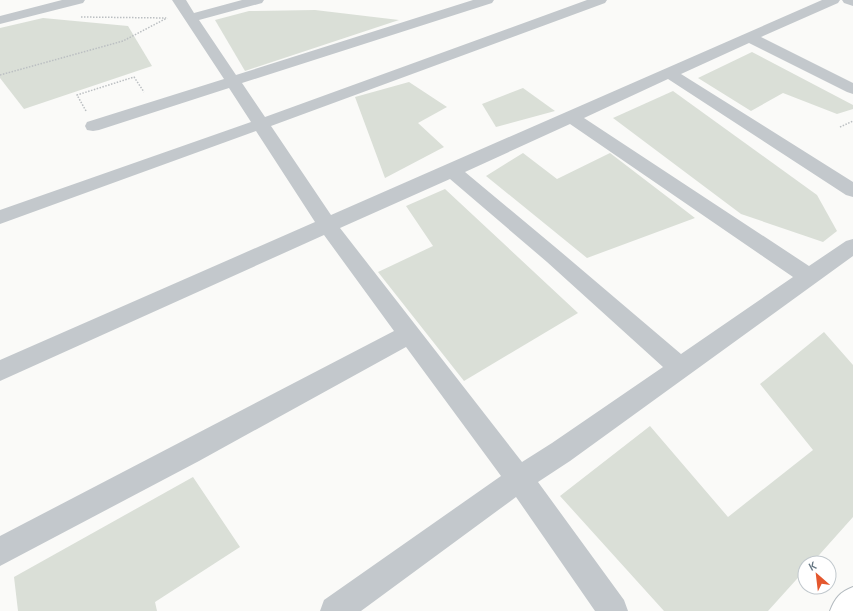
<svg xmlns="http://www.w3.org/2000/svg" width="853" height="611" font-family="Cabin,sans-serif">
<rect width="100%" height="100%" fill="#fafaf8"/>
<g fill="#dadfd7">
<polygon points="315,10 399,20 245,71 215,20 249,11"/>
<polygon points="43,18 128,26 152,66 24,109 0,78 0,28"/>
<polygon points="752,52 853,105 853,109 837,114 783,93 751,111 698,78"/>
<polygon points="409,82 447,107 418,123 444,147 385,178 355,97"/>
<polygon points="523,88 555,111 496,127 482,104"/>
<polygon points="673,91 817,195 837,231 823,242 741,214 613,118"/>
<polygon points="523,153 557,179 610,153 695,218 587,258 486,176"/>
<polygon points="445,189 578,313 464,381 378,272 433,246 406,206"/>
<polygon points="824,332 853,365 853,517 812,563 805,563 805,570 768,611 664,611 560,496 650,426 728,517 813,450 760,384"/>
<polygon points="193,477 240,547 155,602 157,611 18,611 14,577"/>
</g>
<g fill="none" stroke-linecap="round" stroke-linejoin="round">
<defs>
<path id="secondary" d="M853,587v24h-23c5,-13 10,-19 23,-24z"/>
</defs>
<use href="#secondary" stroke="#b3babf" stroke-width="2"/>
<g stroke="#bbbfc2" stroke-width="1.5" stroke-dasharray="1.5 1.5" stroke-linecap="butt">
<polyline points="81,17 166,18"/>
<polyline points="0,75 123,41 167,18"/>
<polyline points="86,111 77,95 134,77 144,92"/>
<polyline points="840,127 853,121"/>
</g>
<g fill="#c3c8cc" fill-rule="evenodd">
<polygon points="62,0 85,0 83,3 0,24 0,16"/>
<path d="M172,0h14l8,13 48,-13h22l-2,3 -63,17 37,55 237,-75h21l-2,3 -250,80 23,34 322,-117h20l-2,3 -334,123 60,89 491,-215h18l-2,3 -77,34 92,46v11l-6,-2 -98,-49 -68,31 172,108v15l-7,-2 -178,-116 -84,39 225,148 37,-25 7,-2v17l-283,205 -32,21 86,118 4,11h-33l-79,-114 -155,114h-41l4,-11 177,-124 -95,-129 -207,114 -199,105v-30l394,-205 -70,-96 -324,146v-21l315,-138 -59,-91 -256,93v-14l251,-88 -22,-34 -130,42 -6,1 -6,-1 -2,-4 2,-4 137,-43zM570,124l223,153 -112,77 -120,-102 -96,-80zM450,179l97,83 116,105 -111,76 -30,19 -182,-234z"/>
<polygon points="842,0 853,0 853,6 844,3"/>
</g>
<use href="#secondary" fill="#fff" fill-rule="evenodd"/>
</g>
<g transform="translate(817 575) rotate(332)"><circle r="19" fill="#ffffff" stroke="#c1c8cd"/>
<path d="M0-3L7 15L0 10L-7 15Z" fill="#e4572e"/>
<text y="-6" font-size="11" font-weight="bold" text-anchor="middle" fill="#657683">K</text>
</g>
</svg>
